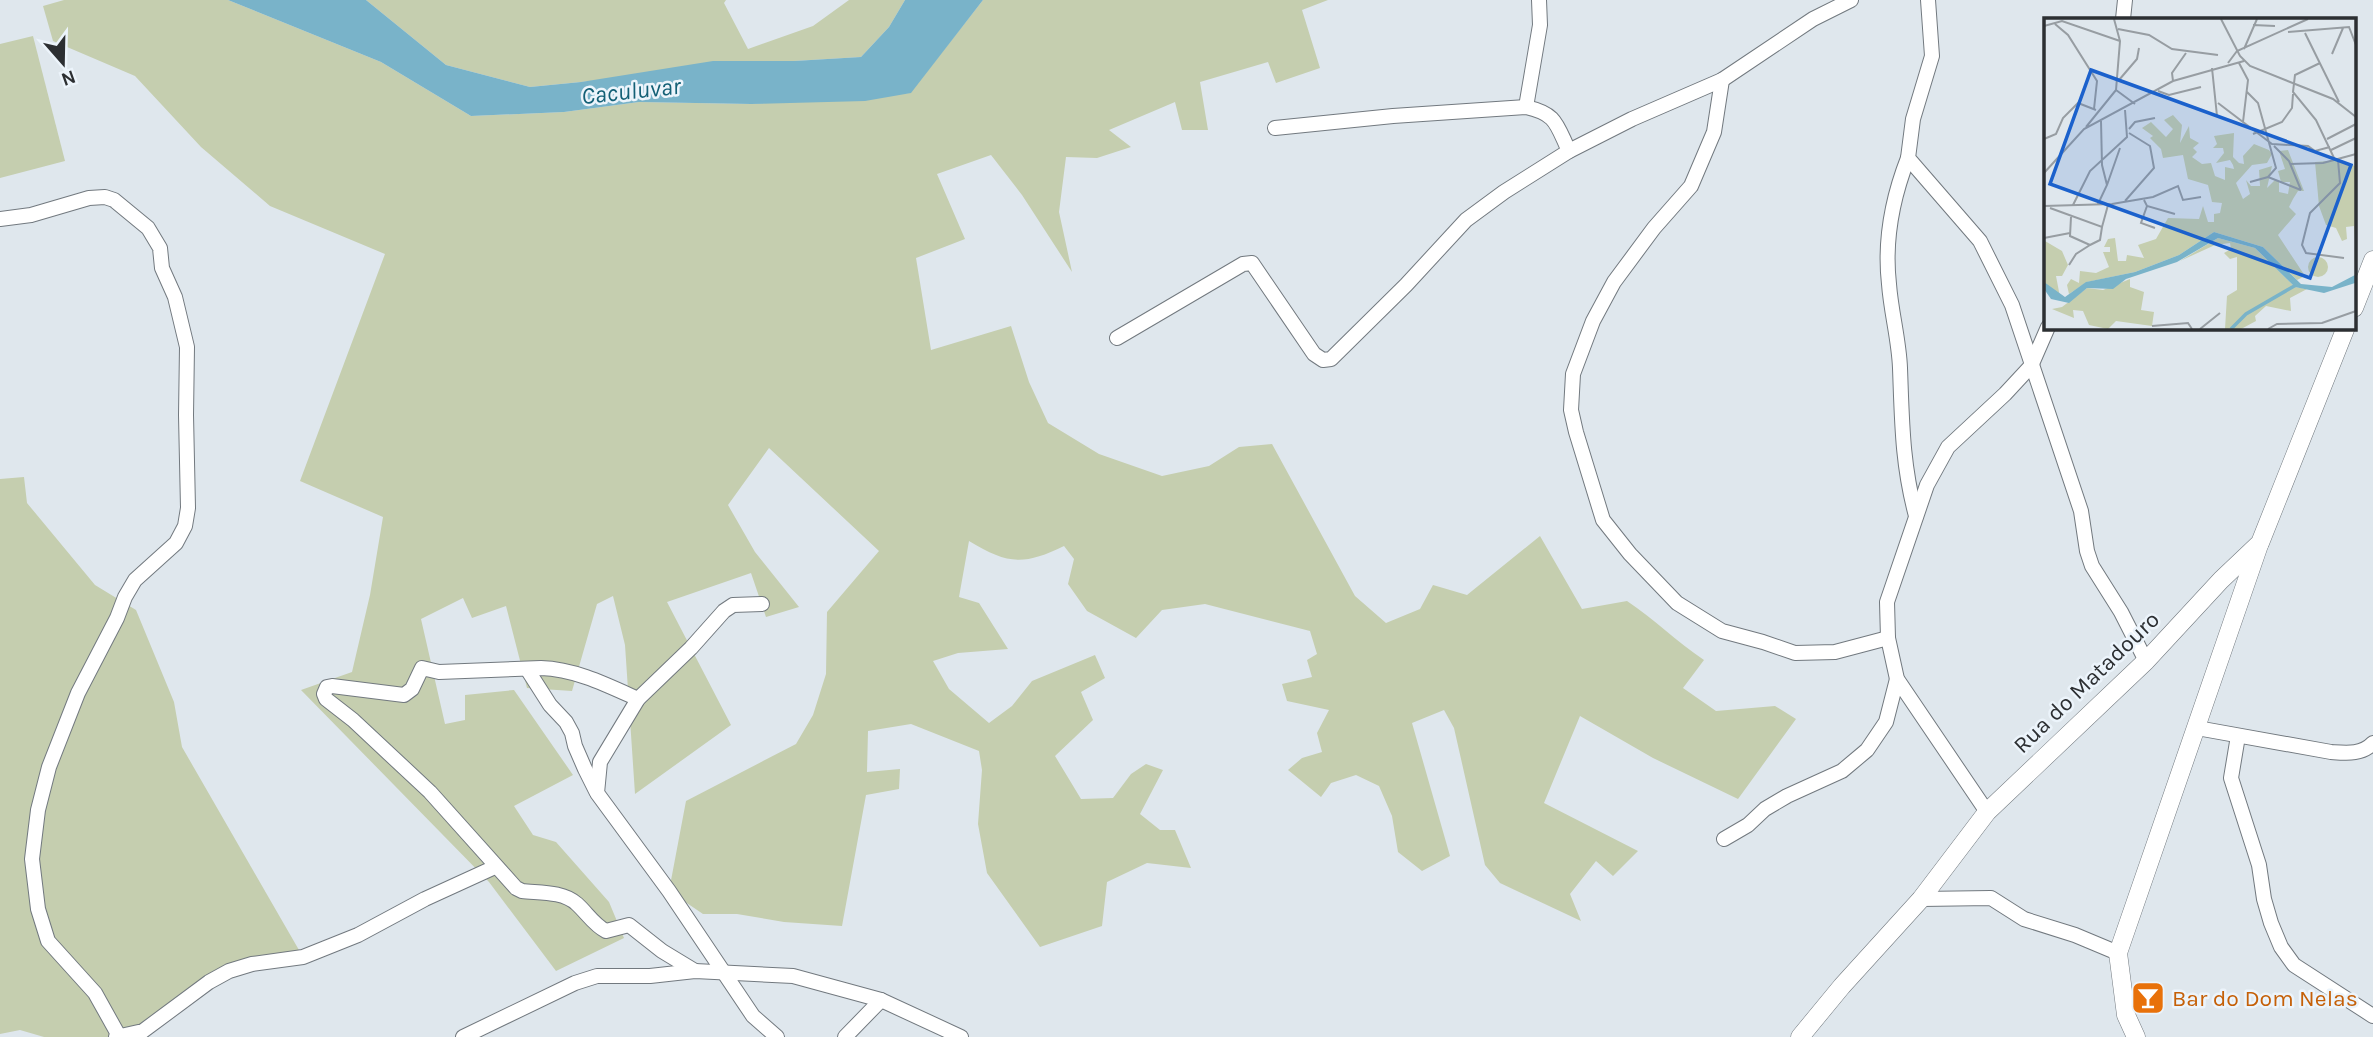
<svg xmlns="http://www.w3.org/2000/svg" width="2373" height="1037" font-family="Karla,sans-serif">
<rect width="100%" height="100%" fill="#dfe7ed"/>
<g fill="#c5ceaf">
<path d="M64,0h164l153,62 90,54 93,-4 75,-10 112,2 159,-11 73,-93h345l-26,10 18,58 -44,15 -8,-21 -68,20 8,48h-26l-7,-28 -66,28 22,17 -34,11 -31,-1 -7,55 13,60 -50,-77 -31,-40 -54,19 28,65 -49,19 15,92 80,-24 18,56 19,41 51,31 63,22 47,-10 30,-19 33,-3 83,152 31,27 34,-14 13,-24 34,10 73,-59 42,73 45,-8c27,18 50,41 77,59l-21,28 33,23 59,-5 21,13 -58,80 -85,-41 -73,-42 -36,87 94,48 -25,25 -17,-15 -26,33 11,27 -81,-38 -15,-18 -31,-137 -10,-18 -32,13 38,133 -28,15 -24,-19 -6,-36 -13,-30 -23,-11 -25,8 -10,14 -33,-27 14,-12 20,-6 -5,-19 12,-23 -42,-9 -5,-17 30,-7 -5,-17 10,-6 -7,-23 -105,-27 -43,6 -26,28 -49,-27 -19,-27 6,-25 -10,-13c-41,20 -57,18 -95,-5l-10,56 20,6 29,46 -50,4 -25,8 16,28 40,34 23,-17 20,-25 63,-26 10,23 -24,14 12,28 -38,36 26,43 32,-1 18,-24 15,-10 17,6 -23,44 20,16h15l16,38 -44,-5 -40,19 -5,44 -62,21 -53,-74 -9,-49 4,-54 -3,-19 -68,-27 -43,7 -1,41 33,-3 -1,20 -33,6 -24,131 -58,-4 -47,-8h-34l-34,-23 17,-90 110,-57 17,-29 13,-41 1,-62 52,-61 -110,-103 -41,57 27,47 44,55 -33,10 -15,-44 -84,29 64,123 -96,69 -10,-149 -12,-49 -16,8 -25,87 -45,-3 -21,-82 -34,12 -9,-20 -42,21 24,105 20,-4v-25l49,-5 59,85 -59,31 19,29 23,7 53,60 15,36 -68,33 -67,-89 -188,-192 51,-18 18,-77 13,-78 -83,-36 85,-227 -115,-48 -69,-59 -66,-71 -82,-35 -10,-35z"/>
<polygon points="366,0 726,0 724,3 748,49 813,26 849,0 905,0 889,27 861,57 794,61 530,87 446,65"/>
<polygon points="33,36 65,161 0,178 0,44"/>
<polygon points="24,477 27,503 95,585 136,610 174,702 182,747 303,957 229,971 143,1031 116,1037 44,1037 20,1030 0,1034 0,479"/>
</g>
<polygon fill="#79b3c9" points="228,0 366,0 446,65 530,87 581,82 713,61 794,61 861,57 889,27 905,0 983,0 911,93 865,101 751,104 639,102 564,112 471,116 381,62"/>
<g fill="none" stroke-linecap="round" stroke-linejoin="round">
<defs>
<g id="minor">
<polyline points="1928,0 1932,56 1913,119 1908,158 1980,241 2012,305 2081,511 2087,551 2092,566 2121,612 2146,661"/>
<polyline points="2123,19 2125,0"/>
<polyline points="1722,80 1714,132 1691,186 1654,228 1614,282 1593,321 1573,374 1571,410 1576,432 1603,520 1630,554 1677,603 1722,631 1763,642 1795,653 1835,652 1888,638"/>
<polyline points="1526,107 1540,25 1539,0"/>
<path d="M1275,128l118,-12 133,-9c31,7 30,17 43,44"/>
<path d="M1908,158c-16,41 -24,82 -19,126 2,28 10,56 11,84 2,53 2,96 16,148"/>
<polyline points="0,219 31,215 89,198 105,197 114,200 148,228 160,248 162,268 175,297 187,347 186,415 188,508 185,526 176,543 135,580 125,597 117,618 78,693 49,767 38,810 32,859 38,909 48,941 95,993 119,1036"/>
<polyline points="1117,338 1243,264 1252,263 1314,354 1323,360 1331,359 1406,285 1466,220 1504,192 1569,151 1632,119 1722,80 1813,19 1851,0"/>
<polyline points="762,604 733,605 724,611 691,648 638,699 600,762 597,793 669,891 753,1016 777,1037"/>
<polyline points="527,669 550,705 566,722 572,733 575,746 585,769 596,791"/>
<path d="M638,699c-31,-14 -63,-30 -97,-31l-102,4 -17,-4 -10,21 -8,6 -72,-9 -5,1 -3,7 2,5 27,21 77,72 86,96 6,3c17,2 41,0 55,13 10,9 17,21 29,27l23,-6 33,26 33,20"/>
<path d="M2197,728l134,24c15,1 31,3 42,-9"/>
<polyline points="2238,736 2231,778 2259,865 2264,899 2271,923 2281,947 2294,965 2373,1016"/>
<polyline points="1987,812 1897,679 1888,638 1887,602 1927,485 1948,447 2005,394 2031,366 2048,327"/>
<polyline points="1724,839 1748,825 1765,809 1787,796 1842,771 1867,750 1886,722 1897,679"/>
<polyline points="1921,899 1991,898 2024,919 2075,935 2118,953"/>
<polyline points="116,1037 143,1031 209,982 229,971 252,964 303,957 358,935 425,899 495,867"/>
<polyline points="463,1037 575,983 597,976 650,976 695,971 793,976 881,1000 961,1037"/>
<polyline points="845,1037 881,1000"/>
</g>
<g id="tertiary">
<polyline points="2354,308 2373,260"/>
<polyline points="1800,1037 1842,986 1921,899 1987,812 2146,661 2221,580 2260,543 2346,327"/>
<polyline points="2136,1037 2126,1015 2118,953 2259,545"/>
</g>
</defs>
<use href="#minor" stroke="#72797f" stroke-width="16"/>
<use href="#tertiary" stroke="#72797f" stroke-width="19"/>
<use href="#minor" stroke="#fff" stroke-width="14"/>
<use href="#tertiary" stroke="#fff" stroke-width="18"/>
</g>
<defs>
<symbol id="bar-square" viewBox="-11 -11 22 22"><rect x="-9" y="-9" width="18" height="18" rx="4" fill="#e8710a" stroke="#ecf4fb"/><path d="M-6-5H6L.8 .8V4.5H3.5V6h-7V4.5H-.8V.8Z" fill="#fff"/></symbol>
</defs>
<g fill-rule="evenodd">
<use href="#bar-square" x="2129" y="979" width="38" height="38"/>
</g>
<g text-anchor="middle" stroke-width="5" stroke-linejoin="round" paint-order="stroke">
<g font-size="23" fill="#2c2f32" stroke="#ecf4fb">
<text transform="translate(2086 682) rotate(-44)" y="8">Rua do Matadouro</text>
</g>
<g font-size="23" fill="#c56008" stroke="#ecf4fb" text-anchor="start">
<text x="2172" y="1006">Bar do Dom Nelas</text>
</g>
<g font-size="24" font-style="italic" fill="#136076" stroke="#ecf4fb">
<text transform="translate(631 91) rotate(-6)" y="8">Caculuvar</text>
</g>
</g>
<g transform="translate(2044 18)">
<rect width="312" height="312" fill="#dfe7ed"/>
<path d="M129,97l9,10 -2,18 9,-17 1,12 9,5 -6,5 4,4 -5,5 10,7 9,-1 4,13 10,4v-13l9,2 -1,-4 -3,-5 -14,3 8,-10 -1,-5h-10l4,-4 -3,-8 20,-3 -1,24 6,6 5,1 -1,-8 11,-12 15,6 3,4 -5,9 -15,2 -16,18 7,16 7,-5 -4,-14 5,6h9l-1,-16 13,-4 -5,22 8,-8 4,2v10l9,2 2,-12h-9l-3,-11 7,-2 -6,-18 9,-1 16,41h-6l-5,8 -4,8 7,7 -18,21 27,41 -8,4 -34,-33 -49,-15 -35,23 -44,17 -48,10 -18,12 -2,-9 4,-6 8,4 1,-12 16,2 13,-6 -6,-15h7v-5h-6l4,-8 7,-1 3,23h8l1,-6 17,3 -6,-13 18,-6 12,-21 31,1 4,-13 5,16h6v-8l6,-1 2,-10 -10,-1 -4,-17 -20,-6 -5,-24 -20,3 -2,-9 -11,-11 3,-2 -11,-8 9,-6 15,15 7,-8 -9,-9zM297,142l14,6v73l-1,-13 -8,1 1,12 -5,2 -6,-13 -10,-3 -7,-19 -4,-44zM174,220l37,10 40,39 12,2 -17,9 1,13 -25,-5 -11,10 1,5 -15,8h-16l2,-33 10,-6v-33l-7,2 -6,-6 7,-4 -1,-6 -15,2 -35,16zM1,223l17,10 6,14 -6,11h-6l4,21 -16,-15zM264 249a10 10 0 1 1 20 0a10 10 0 1 1-20 0ZM86,261v8l14,5 -3,18 13,2 -2,14 -36,-5 -8,8 -19,-4 -6,-14 -10,-1 1,8 -22,-9 10,-2 25,-19 16,2z" fill="#c5ceaf"/>
<path d="M170,214l49,15 38,37 31,3 23,-12v8l-31,10 -29,-6 -40,-39 -37,-10 -41,24 -51,17 -13,10 -26,-1 -18,15 -18,-4 -7,-10v-7l21,15 21,-15 49,-10 44,-17z" fill="#79b3c9"/>
<path fill="none" stroke="#79b3c9" stroke-width="3.5" d="M187,311l15,-15 50,-29"/>
<path fill="none" stroke="#979da2" stroke-width="2" d="M177,1l19,37 10,10 83,33 23,18M11,6l13,11 29,46 -3,28M209,7l22,1M0,8l18,-5 58,20M74,11l31,6 23,14 46,6M244,14l61,-5 7,18M261,15l34,69M200,31l13,-30M288,36l11,-26M184,45l9,-12 71,-32M195,45l9,17 -5,42M276,45l-25,12 -2,17 23,28 19,40M168,50l5,48M75,62l18,-21 2,-11M129,63l-1,-8 14,-20M72,72l19,14M114,73l11,4 32,-8M203,74l11,11 18,65 -8,9 -18,5M174,85l54,41 36,2 7,5 15,-4M42,109l30,-37 4,-49 -6,-22M85,111l6,-7 20,-4M209,116l29,-12 10,-14 1,-14M0,121l12,-5 7,-16 15,-15 18,7M283,121l29,-15M230,128l15,15 12,29M287,132l25,-12M294,142l2,23 -30,30 -8,32 4,8 38,5M246,146l33,-1 33,-9M0,155l40,-44 89,-48 71,-20M224,159l33,13M63,167l13,-37M100,182l3,6 28,8M81,183l29,-33 -4,-22 -21,-13M54,186l9,-19 -5,-20 -1,-44M29,187l17,-34 37,-34 -2,-27M0,188l68,-2 41,-7 25,-11 5,14 18,-3M103,188l-6,17 14,5M6,190l52,19 6,-22M0,220l26,-5M46,227l10,-5 2,-13M25,247l7,-11 14,-9 -20,-9 1,-19M108,308l36,-3 4,6M156,311l20,-16M224,311l9,-5 45,-1 34,-12"/>
<path fill="#1b61cc" fill-opacity="0.15" stroke="#1b61cc" stroke-width="3.5" d="M47,52l260,95 -41,113 -260,-94z"/>
<rect width="312" height="312" fill="none" stroke="#2c2f32" stroke-width="3.5"/>
</g>
<g transform="translate(63 63) rotate(160)" stroke="#ecf4fb" stroke-width="5" paint-order="stroke">
<path d="M0-5L12 26L0 18L-12 26Z" fill="#2c2f32"/>
<text y="-10" font-size="19" font-weight="bold" text-anchor="middle" fill="#2c2f32">N</text>
</g>
</svg>
